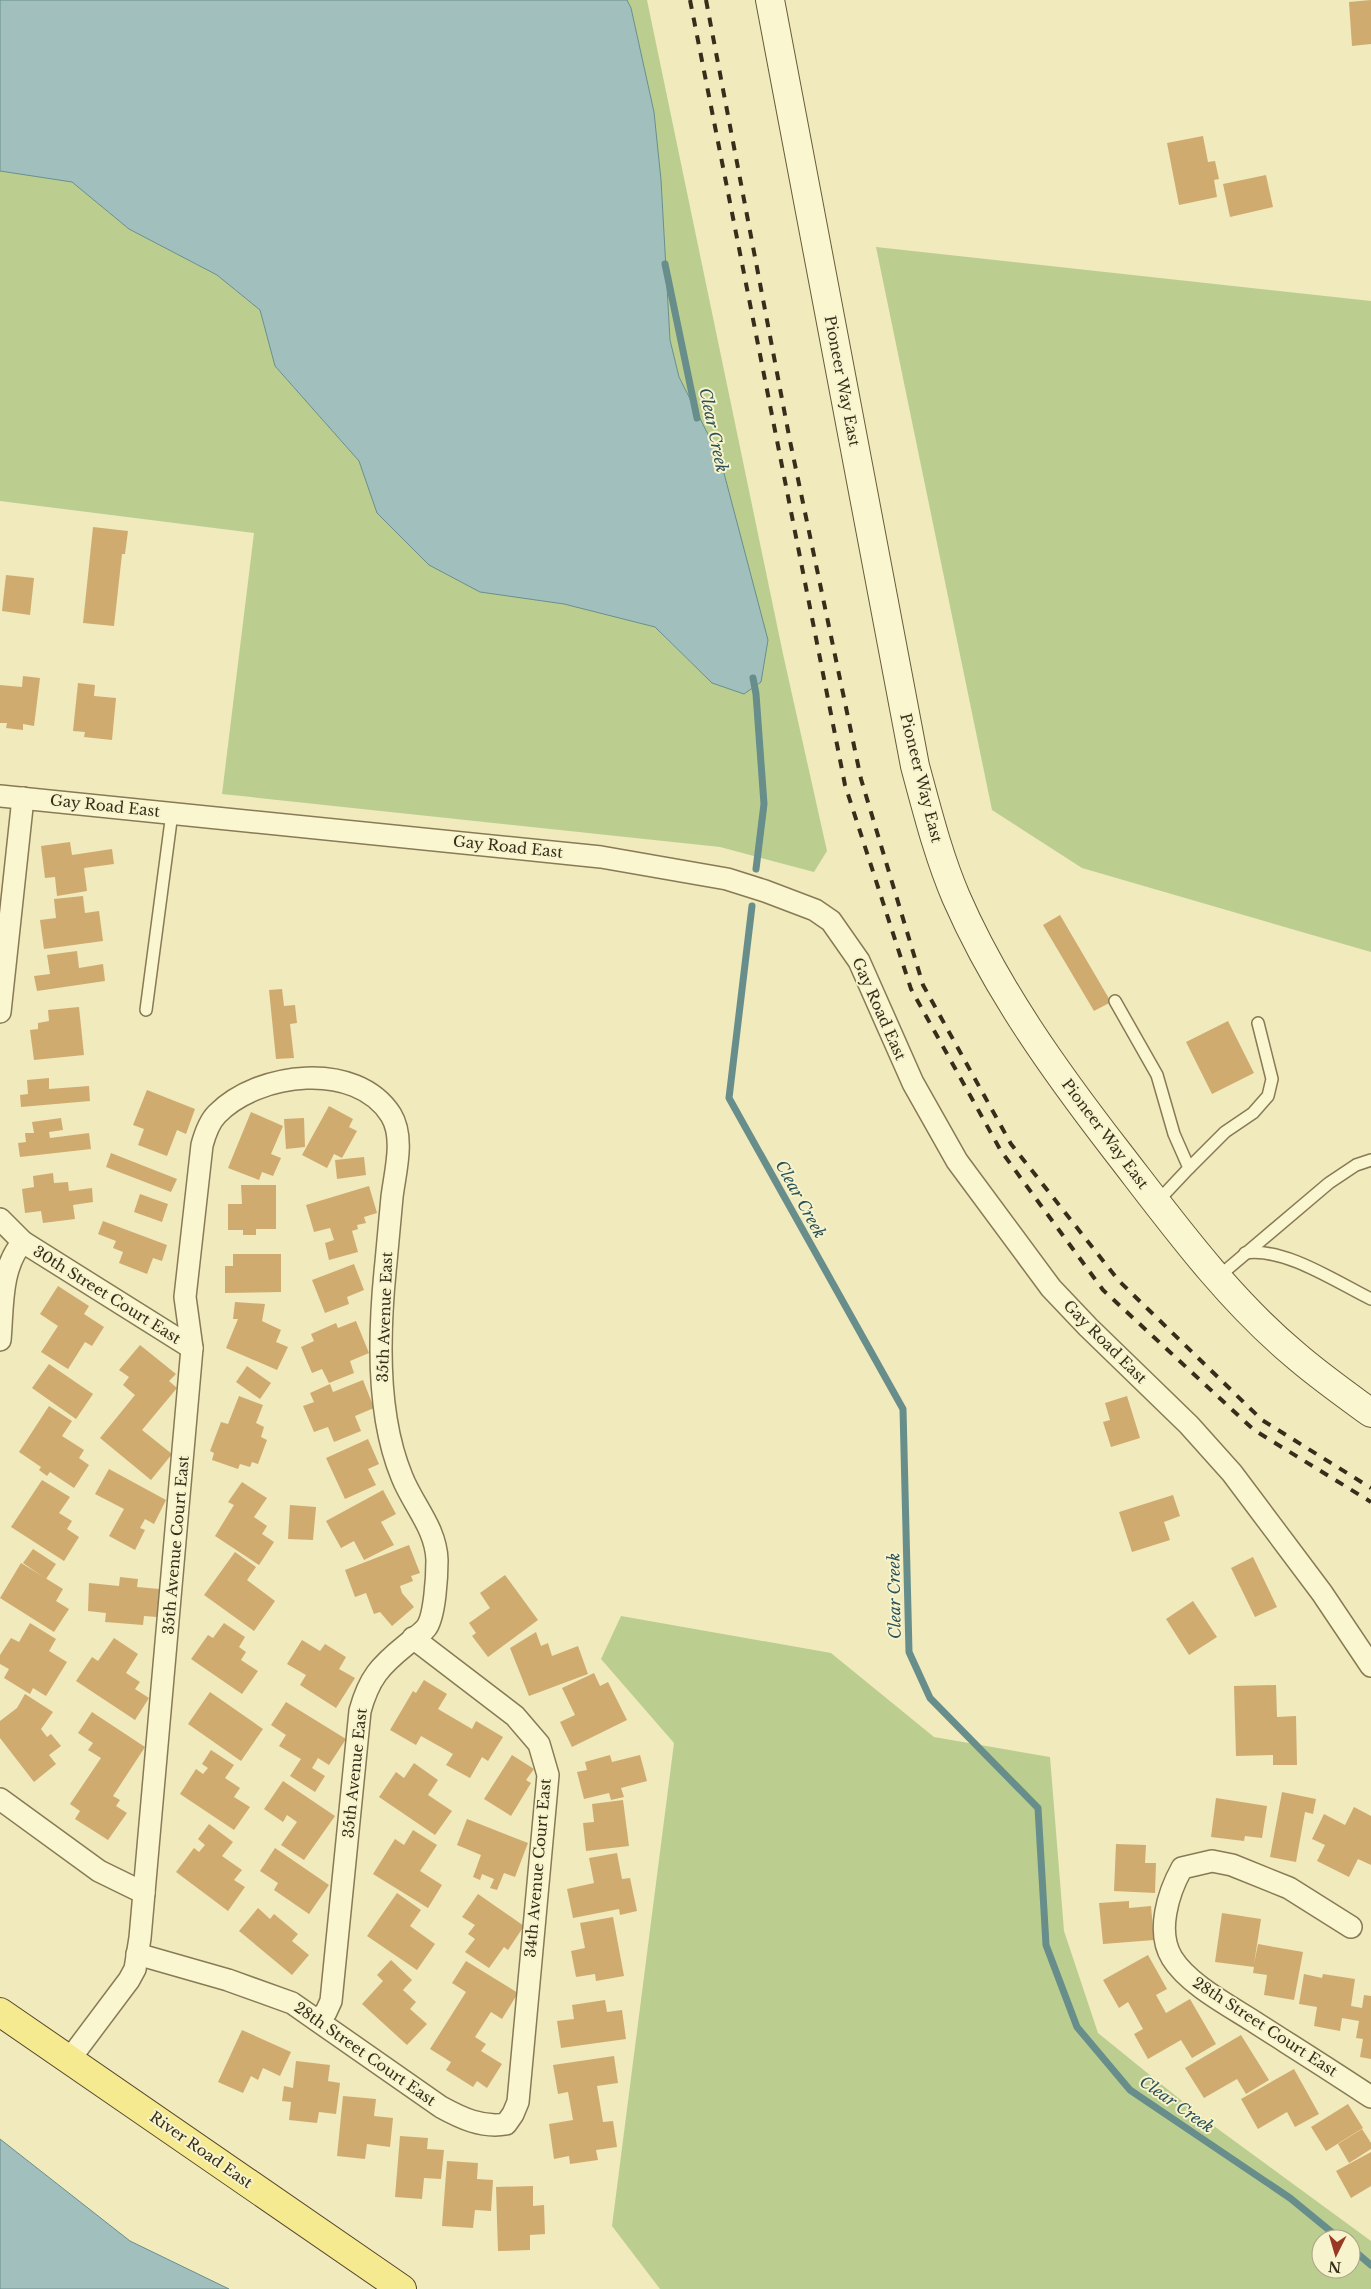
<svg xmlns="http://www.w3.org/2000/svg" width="1371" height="2289" font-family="'Libre Baskerville',serif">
<rect width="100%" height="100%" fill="#f0eabd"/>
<g fill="#bbce90" fill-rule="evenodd">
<polygon points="627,0 647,0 783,654 827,851 814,872 720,847 222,794 254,533 0,501 0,171 72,182 129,229 217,275 260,310 275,366 359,461 377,513 480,592 564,604 655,627 712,683 720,458 679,377 670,340 661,180 654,112 631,8"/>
<polygon points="876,247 1371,301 1371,952 1082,868 992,810"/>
<path d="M621,1616l210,37 103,84 116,20 14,174 34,102 105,85 168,123v48h-711l-48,-63 62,-483 -73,-84zM1321,2239h30v30h-30z"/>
</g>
<g fill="#a1c0bd" stroke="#688e8c">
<polygon points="0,0 627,0 631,8 654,112 661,180 670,340 679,377 720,458 768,640 761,682 744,694 712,683 655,627 564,604 480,592 429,565 377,513 359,461 275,366 260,310 217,275 129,229 72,182 0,171"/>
<polygon points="0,2139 130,2241 229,2289 0,2289"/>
</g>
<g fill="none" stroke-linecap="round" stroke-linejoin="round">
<g stroke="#688e8c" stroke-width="7">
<polyline points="665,264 697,418"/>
<polyline points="753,678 756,694 764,804 756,869"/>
<polyline points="752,906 729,1098 903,1409 909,1652 930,1698 1038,1808 1046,1945 1077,2027 1130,2090 1290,2198 1340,2239"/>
<polyline points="1351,2248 1371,2265"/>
</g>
</g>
<g fill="#d0ab70">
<polygon points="1371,0 1371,44 1352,46 1349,2"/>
<polygon points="1203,136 1208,162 1215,161 1219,179 1214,180 1217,197 1179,205 1167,143"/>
<polygon points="1266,175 1273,207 1230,217 1223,184"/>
<polygon points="93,527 128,531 125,554 122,554 114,626 83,623"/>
<polygon points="6,575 34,578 30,615 2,611"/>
<polygon points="23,676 40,678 34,726 23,724 23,730 6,728 7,723 0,723 0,685 22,687"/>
<polygon points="78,683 95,685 94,696 116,698 112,740 84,737 85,732 73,731"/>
<polygon points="70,842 72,855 112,849 114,864 84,868 87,891 57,896 55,877 45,878 41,846"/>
<polygon points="83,896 85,913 99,911 103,941 44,949 40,920 56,918 54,899"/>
<polygon points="1060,915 1111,1002 1094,1011 1043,925"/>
<polygon points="77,951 79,968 103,964 105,981 37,991 34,976 50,974 47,955"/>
<polygon points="282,989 284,1006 295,1005 297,1023 290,1024 294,1058 276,1059 269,990"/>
<polygon points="79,1007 84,1055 34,1060 30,1030 38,1029 38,1023 49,1021 48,1010"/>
<polygon points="1228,1021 1254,1073 1212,1094 1186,1042"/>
<polygon points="49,1078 49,1089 89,1086 90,1101 21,1107 20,1095 28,1094 27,1080"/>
<polygon points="147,1090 195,1109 186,1134 177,1130 167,1156 138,1145 144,1129 133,1125"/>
<polygon points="329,1106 353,1119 349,1127 357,1131 342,1158 334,1154 327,1168 302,1155"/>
<polygon points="251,1112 283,1126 271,1154 281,1158 273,1176 262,1172 259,1180 228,1168"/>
<polygon points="61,1118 63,1130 49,1132 50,1138 89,1133 91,1149 20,1157 18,1143 26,1142 25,1133 34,1133 32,1122"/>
<polygon points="304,1118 305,1147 286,1149 284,1119"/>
<polygon points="111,1153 177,1179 171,1192 106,1167"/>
<polygon points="364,1157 366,1175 337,1179 335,1160"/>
<polygon points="53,1173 54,1183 68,1182 69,1191 92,1188 93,1202 73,1205 75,1219 43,1223 41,1211 25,1213 22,1189 34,1187 33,1176"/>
<polygon points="241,1185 276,1185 276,1229 256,1229 256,1235 243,1235 243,1230 228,1230 228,1204 242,1204"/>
<polygon points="369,1186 377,1213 364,1217 366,1223 357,1225 358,1229 352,1231 358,1252 329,1260 325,1243 334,1240 330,1228 314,1232 306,1205"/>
<polygon points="140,1194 168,1204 162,1222 134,1212"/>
<polygon points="103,1221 167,1245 162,1261 153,1258 147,1274 119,1263 123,1252 113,1248 116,1241 98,1234"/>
<polygon points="233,1254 281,1254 281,1292 225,1293 225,1266 233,1266"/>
<polygon points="354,1264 364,1290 347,1297 349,1304 325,1313 312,1280"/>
<polygon points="58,1286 89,1306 84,1314 104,1327 92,1346 85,1342 68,1369 41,1352 58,1326 40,1314"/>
<polygon points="235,1302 265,1304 262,1321 281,1330 276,1342 288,1347 277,1370 226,1348 238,1319 233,1319"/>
<polygon points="356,1321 369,1353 350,1361 354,1373 329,1383 322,1369 312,1373 301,1347 314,1341 311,1334 336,1323 338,1328"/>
<polygon points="140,1345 176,1374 169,1381 177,1388 142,1430 172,1454 151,1480 100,1438 135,1395 123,1385 129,1377 119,1370"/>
<polygon points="49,1364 93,1394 76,1419 32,1388"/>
<polygon points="247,1366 271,1383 260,1399 236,1382"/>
<polygon points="363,1380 374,1408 355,1416 361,1431 334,1442 328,1427 314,1432 303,1406 314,1402 310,1393 330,1384 333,1392"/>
<polygon points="239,1396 263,1405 256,1423 264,1427 261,1437 267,1440 258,1464 252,1462 250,1467 240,1464 238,1469 212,1460 214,1453 210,1451 221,1422 228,1424"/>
<polygon points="1127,1396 1140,1438 1111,1447 1103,1422 1110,1420 1105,1403"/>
<polygon points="49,1406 72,1421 62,1436 84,1450 79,1458 89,1465 74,1488 50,1472 47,1476 39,1470 41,1467 19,1452"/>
<polygon points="368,1439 379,1464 368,1469 376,1485 345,1499 326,1458"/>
<polygon points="109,1469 166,1500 154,1524 145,1519 140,1528 145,1530 135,1550 109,1536 124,1509 95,1494"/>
<polygon points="42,1480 70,1497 59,1513 72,1521 67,1529 79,1537 64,1561 11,1527"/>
<polygon points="242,1482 267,1498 254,1517 267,1526 262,1534 274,1542 259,1565 215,1536 234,1505 228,1502"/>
<polygon points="383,1490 396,1514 381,1522 394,1545 364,1560 354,1541 341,1548 326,1521"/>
<polygon points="1173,1495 1180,1516 1164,1522 1170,1540 1132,1552 1119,1512"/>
<polygon points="290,1505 316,1507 313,1540 288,1539"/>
<polygon points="409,1545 420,1573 411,1576 413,1581 400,1586 402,1593 414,1607 392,1626 380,1612 374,1614 366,1593 355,1597 345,1570"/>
<polygon points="33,1549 56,1564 46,1579 23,1563"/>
<polygon points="235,1552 256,1567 247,1580 275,1601 254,1631 204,1595"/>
<polygon points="1253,1557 1277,1607 1255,1617 1231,1568"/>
<polygon points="21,1563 63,1589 56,1601 69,1609 54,1632 0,1598"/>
<polygon points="505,1575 538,1620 488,1657 472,1636 476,1633 469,1623 490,1608 480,1593"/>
<polygon points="120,1577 138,1579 137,1587 159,1589 157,1617 144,1616 143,1625 105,1622 106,1613 88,1611 89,1583 119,1586"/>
<polygon points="1193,1601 1217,1637 1189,1655 1166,1619"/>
<polygon points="30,1623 56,1639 49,1651 67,1662 46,1696 33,1688 30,1694 4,1678 9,1669 0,1664 0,1655 11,1638 19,1642"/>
<polygon points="224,1623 245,1637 239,1647 246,1652 241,1660 258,1671 242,1694 191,1659 208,1635 213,1638"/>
<polygon points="536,1632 541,1646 548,1643 552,1656 578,1646 588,1674 529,1696 510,1648"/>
<polygon points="114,1638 138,1654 126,1673 140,1682 135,1689 149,1698 135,1720 76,1681 92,1657 98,1661"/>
<polygon points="302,1640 320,1651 325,1644 346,1657 339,1669 355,1678 336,1708 300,1685 306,1675 287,1664"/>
<polygon points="594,1673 600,1686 608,1682 627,1720 572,1747 560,1722 575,1715 562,1688"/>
<polygon points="424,1680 447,1694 438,1709 472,1729 476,1721 503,1737 488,1761 482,1757 470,1778 446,1765 453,1754 421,1736 416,1745 390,1730 413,1691 416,1693"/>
<polygon points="1276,1685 1277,1717 1296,1716 1297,1765 1273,1765 1273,1755 1236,1756 1234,1686"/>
<polygon points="210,1692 263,1729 241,1761 188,1724"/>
<polygon points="25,1694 53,1712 41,1729 47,1737 51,1734 61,1746 49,1755 56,1764 34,1782 0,1738 0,1721 17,1708"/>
<polygon points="286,1702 346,1739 329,1765 318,1758 312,1768 325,1776 315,1792 290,1776 301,1759 279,1746 286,1735 271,1725"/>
<polygon points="92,1712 145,1747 113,1796 120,1800 116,1806 127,1813 108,1840 75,1819 80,1811 70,1804 101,1758 88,1750 93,1743 78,1733"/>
<polygon points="211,1750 234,1765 225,1778 240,1788 234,1797 250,1807 234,1830 180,1794 196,1769 203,1774 208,1768 202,1764"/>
<polygon points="512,1755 534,1769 526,1780 531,1783 511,1816 484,1799"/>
<polygon points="610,1755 612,1762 640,1755 647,1781 621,1788 624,1797 611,1800 609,1793 584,1799 577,1772 587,1770 585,1762"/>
<polygon points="414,1763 438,1780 428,1795 452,1811 435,1835 379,1797 396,1772 404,1778"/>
<polygon points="283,1781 335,1816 304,1860 281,1845 297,1822 287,1815 283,1822 264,1809"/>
<polygon points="1282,1792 1316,1799 1313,1814 1305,1812 1296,1862 1270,1857"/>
<polygon points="1216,1798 1267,1806 1262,1838 1245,1836 1244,1841 1211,1837"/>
<polygon points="623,1800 629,1846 586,1851 583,1823 594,1822 592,1804"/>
<polygon points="1354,1807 1371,1816 1371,1865 1358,1859 1349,1877 1317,1861 1325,1845 1312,1839 1324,1814 1345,1825"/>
<polygon points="467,1819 528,1843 515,1877 504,1873 497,1890 490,1888 494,1879 482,1874 480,1880 473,1877 481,1855 457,1845"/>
<polygon points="209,1824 233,1842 222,1856 242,1870 234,1880 245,1887 228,1911 176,1872 194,1848 199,1852 205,1845 198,1839"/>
<polygon points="413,1830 437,1845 420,1871 442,1885 428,1908 373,1874 395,1839 404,1845"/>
<polygon points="1116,1844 1146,1845 1145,1863 1156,1863 1155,1893 1114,1891"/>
<polygon points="275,1848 329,1885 309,1914 274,1890 278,1883 260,1871"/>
<polygon points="617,1853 622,1879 630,1878 637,1911 620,1915 619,1909 573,1918 567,1889 594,1883 589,1858"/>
<polygon points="397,1893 421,1910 410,1926 435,1944 417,1970 367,1936"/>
<polygon points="478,1894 524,1926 508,1950 504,1947 489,1968 465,1952 475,1939 468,1934 475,1925 462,1917"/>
<polygon points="1129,1901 1129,1908 1151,1906 1154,1940 1103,1944 1099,1903"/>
<polygon points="258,1908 270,1919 274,1914 298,1934 292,1941 309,1955 292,1975 239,1931"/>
<polygon points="1222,1913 1261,1919 1254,1964 1258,1944 1303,1952 1294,2000 1264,1995 1267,1975 1253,1973 1254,1967 1215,1962"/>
<polygon points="613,1917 624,1976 596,1981 595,1974 576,1977 571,1951 585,1948 580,1923"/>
<polygon points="1148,1955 1167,1989 1156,1995 1166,2013 1190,1999 1216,2044 1192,2058 1181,2040 1148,2059 1134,2034 1143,2029 1128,2002 1119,2008 1103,1980"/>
<polygon points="391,1960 412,1980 403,1990 416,2002 410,2009 427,2024 407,2045 362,2004 383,1981 377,1975"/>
<polygon points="466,1961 518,1993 502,2019 491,2012 475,2037 486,2044 481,2051 502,2064 487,2088 477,2081 473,2087 446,2070 451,2062 430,2049 466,1992 452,1983"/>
<polygon points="1304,1974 1322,1978 1323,1974 1355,1979 1351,2006 1362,2008 1364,1995 1371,1996 1371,2059 1360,2057 1363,2039 1356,2038 1359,2021 1342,2018 1340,2031 1314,2026 1317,2007 1299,2004"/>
<polygon points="605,2000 607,2012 622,2010 626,2039 561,2048 557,2021 574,2019 572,2005"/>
<polygon points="242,2030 291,2052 280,2076 263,2068 258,2080 251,2076 243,2093 218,2082"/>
<polygon points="1241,2035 1269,2080 1246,2094 1237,2079 1204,2098 1185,2068"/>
<polygon points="614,2056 618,2083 597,2086 603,2122 613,2121 617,2147 596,2150 598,2160 570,2164 569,2156 554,2159 549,2124 573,2120 568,2092 558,2094 553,2065"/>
<polygon points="296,2061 330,2065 328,2081 340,2083 336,2114 319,2112 317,2123 289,2120 291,2102 282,2101 284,2086 293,2088"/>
<polygon points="1294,2069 1319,2114 1295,2127 1287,2112 1258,2129 1241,2099"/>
<polygon points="343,2096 376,2099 374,2116 393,2118 390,2147 367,2144 365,2159 337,2156"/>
<polygon points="1348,2104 1363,2128 1326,2151 1311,2127"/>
<polygon points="1362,2129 1371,2143 1371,2149 1349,2163 1338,2144"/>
<polygon points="400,2136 428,2138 427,2149 444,2150 441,2179 424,2178 422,2199 395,2197"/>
<polygon points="1371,2152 1371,2186 1351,2198 1336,2171"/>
<polygon points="447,2161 478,2163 477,2179 493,2180 491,2211 475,2210 473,2228 442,2226"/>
<polygon points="533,2186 533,2206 544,2205 545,2234 530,2235 530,2250 498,2251 496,2187"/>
</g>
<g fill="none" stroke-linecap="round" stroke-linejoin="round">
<defs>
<g id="lane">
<polyline points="1115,1001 1157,1075 1174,1134 1189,1168 1157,1202"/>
<polyline points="146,1010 172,813"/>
<polyline points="1189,1168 1225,1132 1253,1113 1268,1096 1272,1079 1258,1023"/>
<path d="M1245,1253c40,-6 91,29 126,46"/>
<polyline points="1218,1277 1329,1183 1356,1165 1371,1160"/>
</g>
<g id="street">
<polyline points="0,796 601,857 727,879 765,891 815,910 831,921 859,961 913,1083 957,1161 1051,1288 1088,1327 1189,1425 1232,1473 1322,1593 1371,1666"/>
<polyline points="0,1012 23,798"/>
<polyline points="0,1219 23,1242 192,1348"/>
<path d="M0,1340c3,-32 0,-73 23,-98"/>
<polyline points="0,1799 99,1871 144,1893"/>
<path d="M1351,1927l-62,-39 -57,-23 -20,-4 -30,7c-14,25 -26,64 -10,90 16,26 56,47 81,63 39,25 79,50 118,76"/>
<path d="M137,1954l91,26 64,23 149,104c20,11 41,21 65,17l7,-10 5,-12 30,-327 -9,-31 -24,-28 -102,-78"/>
<path d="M69,2060l60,-80 6,-11 5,-31 52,-590 -7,-51 17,-152c3,-11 7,-23 15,-31 41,-42 139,-54 174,1 14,23 4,57 1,82 -2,21 -4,43 -6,65 -3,28 -5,58 -5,87 0,43 4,87 21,128 11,28 34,51 35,83 0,15 -2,57 -11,68 -5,6 -14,12 -20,17 -26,21 -37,33 -46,66l-29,290 -5,11 -9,8"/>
</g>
<path id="secondary" d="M770,0l145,766c12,44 23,89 41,131 40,92 99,174 160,253 55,71 109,146 178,204 24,21 51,40 77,59"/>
<polyline id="primary" points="0,2012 402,2289"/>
</defs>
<use href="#lane" stroke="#887a55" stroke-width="14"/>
<use href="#street" stroke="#887a55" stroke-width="24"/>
<use href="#secondary" stroke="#695b39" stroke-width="30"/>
<use href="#primary" stroke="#55462a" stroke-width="30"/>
<use href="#lane" stroke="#faf6d0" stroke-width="11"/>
<use href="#street" stroke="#faf6d0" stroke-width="21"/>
<use href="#secondary" stroke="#faf6d0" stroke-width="28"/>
<use href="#primary" stroke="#f6ea91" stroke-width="28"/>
<g stroke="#362e1b" stroke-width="4" stroke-dasharray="9 9" stroke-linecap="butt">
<polyline points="690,0 845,785 911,989 1001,1151 1103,1290 1254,1430 1371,1502"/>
<polyline points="706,0 790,441 861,779 923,985 1011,1144 1119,1281 1262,1420 1371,1488"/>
</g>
</g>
<g text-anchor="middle" stroke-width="4" stroke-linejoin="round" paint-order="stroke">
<g font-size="15" fill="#362e1b" stroke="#f7f3cc">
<text transform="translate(842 381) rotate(79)" y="5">Pioneer Way East</text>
<text transform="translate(921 778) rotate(76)" y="5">Pioneer Way East</text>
<text transform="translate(105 806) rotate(6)" y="5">Gay Road East</text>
<text transform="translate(508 847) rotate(6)" y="5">Gay Road East</text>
<text transform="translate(879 1009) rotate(66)" y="5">Gay Road East</text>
<text transform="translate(1105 1134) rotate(53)" y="5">Pioneer Way East</text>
<text transform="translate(107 1295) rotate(32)" y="5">30th Street Court East</text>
<text transform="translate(385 1317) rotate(-88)" y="5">35th Avenue East</text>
<text transform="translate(1105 1342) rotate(45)" y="5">Gay Road East</text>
<text transform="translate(176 1545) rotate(-85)" y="5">35th Avenue Court East</text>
<text transform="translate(355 1773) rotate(-84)" y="5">35th Avenue East</text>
<text transform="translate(538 1868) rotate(-85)" y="5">34th Avenue Court East</text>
<text transform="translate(1265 2027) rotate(33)" y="5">28th Street Court East</text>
<text transform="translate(365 2054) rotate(35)" y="5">28th Street Court East</text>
<text transform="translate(201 2150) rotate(35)" y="5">River Road East</text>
</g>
<g font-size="16" font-style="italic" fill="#295157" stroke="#f7f3cc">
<text transform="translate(714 430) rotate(78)" y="6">Clear Creek</text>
<text transform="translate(801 1199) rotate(61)" y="6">Clear Creek</text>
<text transform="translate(894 1596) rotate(-91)" y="6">Clear Creek</text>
<text transform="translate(1177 2104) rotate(35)" y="6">Clear Creek</text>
</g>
</g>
<g transform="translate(1336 2254) rotate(185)"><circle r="24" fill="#f7f3cc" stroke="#aaa485"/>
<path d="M0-4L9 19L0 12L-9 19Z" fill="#9a3923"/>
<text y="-8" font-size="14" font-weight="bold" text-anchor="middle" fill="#362e1b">N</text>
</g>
</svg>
